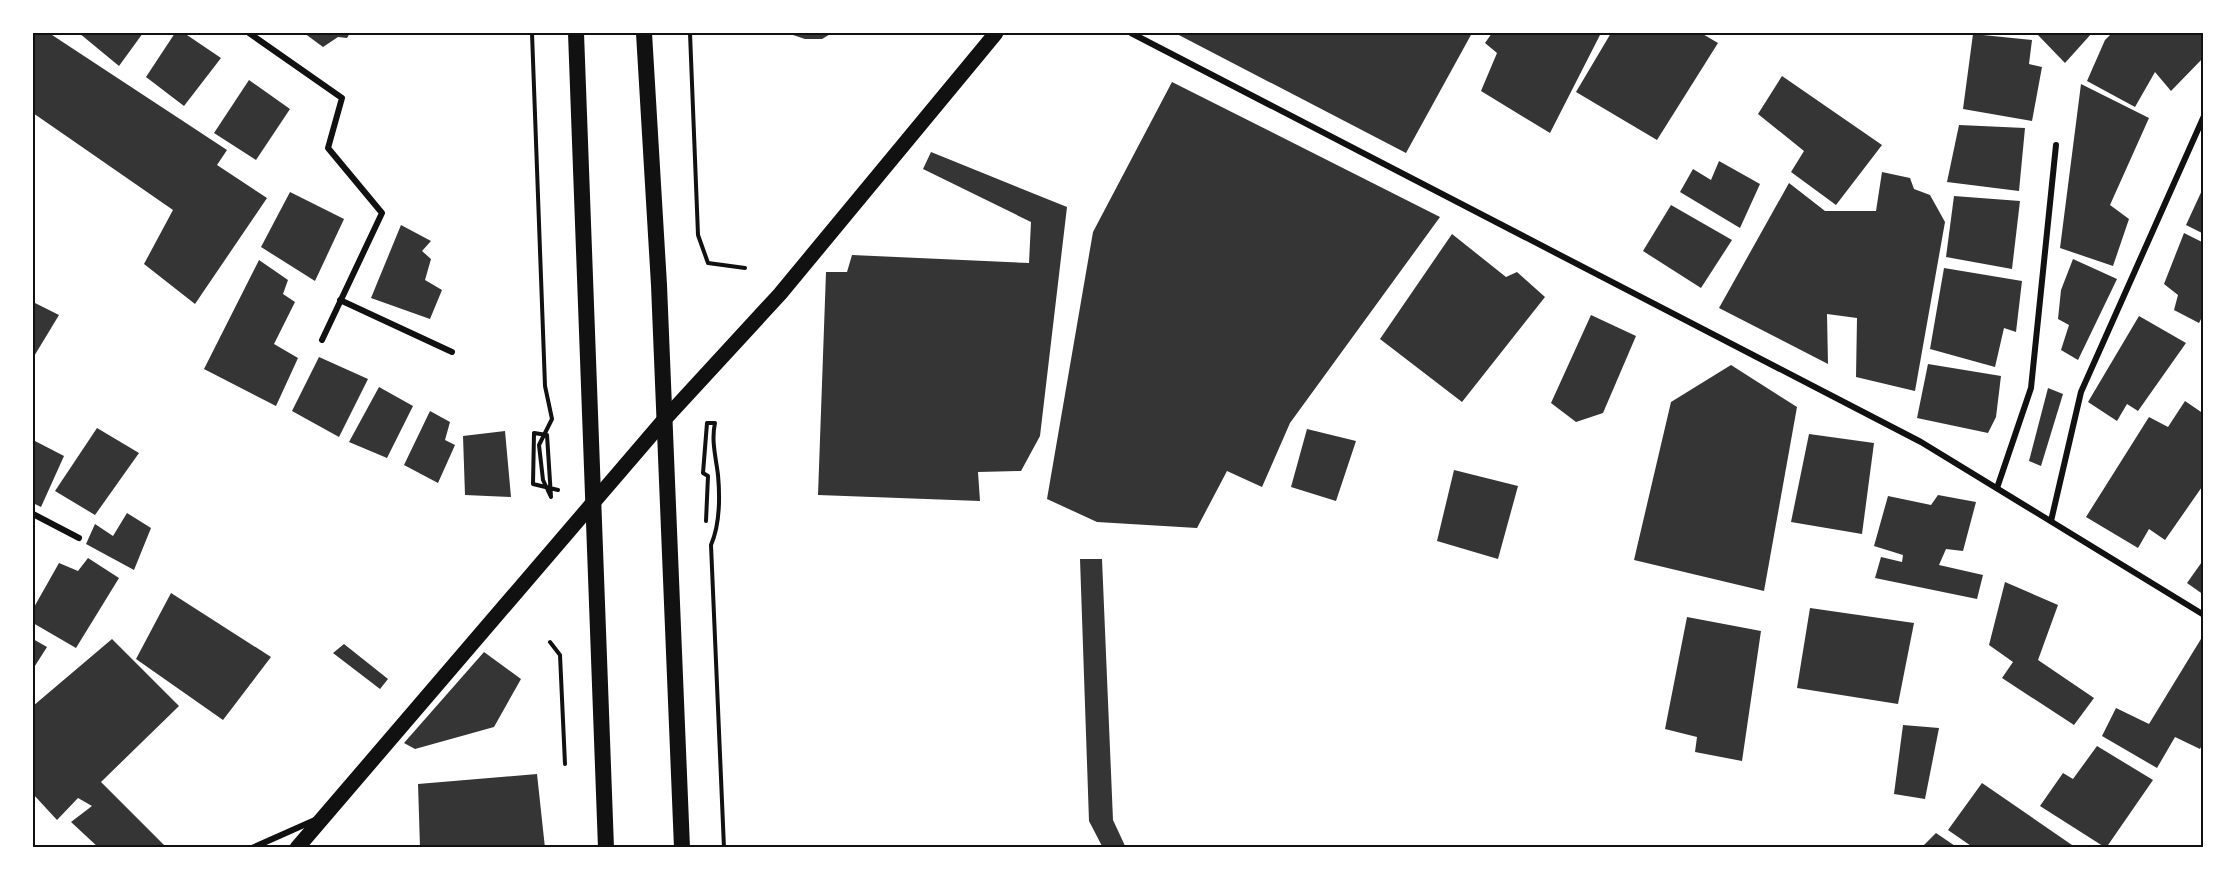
<svg xmlns="http://www.w3.org/2000/svg" width="2237" height="881" font-family="'DejaVu Sans',sans-serif">
<rect width="100%" height="100%" fill="#fff"/>
<g fill="#353535">
<polygon points="33,33 49,33 227,150 217,165 267,198 195,304 144,264 173,210 33,113"/>
<polygon points="79,33 143,33 119,66"/>
<polygon points="175,33 184,33 221,58 184,106 146,77"/>
<polygon points="304,33 350,33 347,38 338,37 323,47"/>
<polygon points="787,33 832,33 822,39 805,39"/>
<polygon points="1175,33 1472,33 1406,153"/>
<polygon points="1492,33 1601,33 1550,133 1481,91 1497,53 1485,43"/>
<polygon points="1611,33 1701,33 1718,43 1657,140 1576,92"/>
<polygon points="2036,33 2092,33 2065,63"/>
<polygon points="2112,33 2204,33 2204,57 2171,91 2155,72 2135,107 2087,81 2105,40"/>
<polygon points="1973,34 2032,40 2029,64 2042,67 2032,121 1963,109"/>
<polygon points="1782,76 1882,145 1836,205 1791,172 1804,151 1758,114"/>
<polygon points="249,80 290,109 256,160 214,133"/>
<polygon points="1172,82 1440,217 1290,423 1262,487 1227,471 1197,528 1097,522 1047,499 1093,232"/>
<polygon points="2081,84 2149,118 2110,205 2129,219 2113,266 2060,248"/>
<polygon points="1959,125 2025,128 2019,191 1947,182"/>
<polygon points="931,152 1067,207 1040,436 1021,471 978,472 980,501 818,495 826,272 847,272 852,255 1029,263 1031,222 923,169"/>
<polygon points="1719,161 1760,184 1740,228 1680,192 1693,169 1711,180"/>
<polygon points="1882,172 1910,178 1914,189 1930,195 1945,222 1915,391 1856,377 1857,318 1827,314 1828,364 1719,308 1789,183 1825,211 1876,211"/>
<polygon points="2204,186 2204,234 2186,225"/>
<polygon points="290,192 344,219 315,281 261,247"/>
<polygon points="1954,196 2020,201 2012,269 1946,257"/>
<polygon points="1671,205 1732,240 1701,288 1643,251"/>
<polygon points="401,225 431,241 422,251 431,259 425,280 442,290 430,319 371,298"/>
<polygon points="2184,233 2204,243 2204,313 2199,323 2174,310 2178,295 2164,284"/>
<polygon points="1452,234 1506,277 1517,272 1545,297 1462,402 1380,339"/>
<polygon points="2073,259 2117,279 2078,360 2061,350 2069,325 2058,319 2061,290"/>
<polygon points="259,260 288,280 283,294 295,302 274,344 298,358 276,406 204,369"/>
<polygon points="1944,268 2022,281 2016,332 2004,328 1995,367 1930,349"/>
<polygon points="33,302 59,315 33,358"/>
<polygon points="1591,315 1636,336 1603,413 1576,422 1551,403"/>
<polygon points="2139,316 2186,343 2138,411 2127,404 2117,421 2088,402"/>
<polygon points="319,357 368,379 339,437 292,411"/>
<polygon points="1928,364 2001,376 1996,417 1988,433 1917,418"/>
<polygon points="1731,365 1797,407 1764,591 1634,560 1671,402"/>
<polygon points="379,387 413,406 387,458 349,442"/>
<polygon points="2048,388 2063,394 2041,466 2029,461"/>
<polygon points="2185,401 2204,414 2204,484 2165,540 2149,529 2138,548 2086,517 2149,417 2168,427"/>
<polygon points="430,411 450,422 445,440 455,445 438,483 404,465"/>
<polygon points="97,428 139,453 95,515 55,491"/>
<polygon points="1307,429 1356,441 1336,501 1291,487"/>
<polygon points="505,431 511,497 465,495 463,436"/>
<polygon points="1809,434 1874,443 1862,534 1791,522"/>
<polygon points="33,440 64,456 41,507 33,503"/>
<polygon points="1454,470 1518,486 1498,559 1437,541"/>
<polygon points="1938,495 1976,502 1963,551 1946,549 1939,565 1983,575 1977,599 1875,578 1881,557 1902,562 1903,555 1874,546 1888,496 1931,505"/>
<polygon points="127,513 151,528 134,570 86,544 95,524 113,536"/>
<polygon points="88,558 119,578 76,648 33,623 33,609 59,563 78,571"/>
<polygon points="1080,559 1102,559 1113,820 1126,848 1103,848 1089,821"/>
<polygon points="2204,559 2204,595 2187,583"/>
<polygon points="2005,582 2058,605 2038,660 2094,698 2074,725 2002,678 2013,662 1989,645"/>
<polygon points="171,593 271,657 223,720 136,659"/>
<polygon points="1810,608 1914,623 1898,704 1797,688"/>
<polygon points="1687,617 1761,631 1742,761 1695,752 1697,737 1665,729"/>
<polygon points="2204,634 2204,741 2200,749 2175,737 2157,768 2102,736 2116,708 2149,724"/>
<polygon points="33,639 47,647 33,669"/>
<polygon points="112,639 179,706 101,782 167,848 99,848 71,822 92,806 78,798 57,820 33,794 33,706"/>
<polygon points="344,644 388,679 380,689 333,653"/>
<polygon points="484,652 521,679 494,727 415,749 404,743"/>
<polygon points="1903,725 1939,728 1925,799 1894,794"/>
<polygon points="2097,746 2153,780 2106,848 2040,806 2063,773 2073,779"/>
<polygon points="537,774 545,848 420,848 418,784"/>
<polygon points="1982,783 2072,845 2069,848 1974,848 1948,830"/>
<polygon points="1936,833 1958,848 1921,848"/>
</g>
<g fill="none" stroke-linecap="round" stroke-linejoin="round">
<g stroke="#111" stroke-width="4">
<polyline points="532,33 545,386 552,419 539,445 543,480 551,497 547,435 534,433 533,484 558,490"/>
<polyline points="690,33 698,235 708,263 745,268"/>
<path d="M708,423h7c-4,17 1,35 3,52 2,22 2,49 -7,70l13,303"/>
<polyline points="706,521 708,476 703,473 707,423"/>
<polyline points="550,642 560,655 565,764"/>
</g>
<g stroke="#111" stroke-width="6">
<polyline points="249,33 342,98 328,148 382,213 322,340"/>
<polyline points="1131,33 1921,442 2204,615"/>
<polyline points="340,300 452,352"/>
<polyline points="1997,488 2031,388 2056,145"/>
<polyline points="33,514 79,538"/>
<polyline points="2051,521 2081,392 2204,116"/>
<polyline points="252,848 315,820"/>
</g>
<polyline stroke="#111" stroke-width="15" points="297,848 664,420 780,294 996,33"/>
<g stroke="#111" stroke-width="16">
<polyline points="576,33 606,848"/>
<polyline points="644,33 659,285 682,848"/>
</g>
</g>
<rect width="2237" height="881" fill="none" stroke="#ffffff" stroke-width="69"/>
<rect x="34" y="34" width="2168" height="812" fill="none" stroke="#111" stroke-width="2"/>
</svg>
